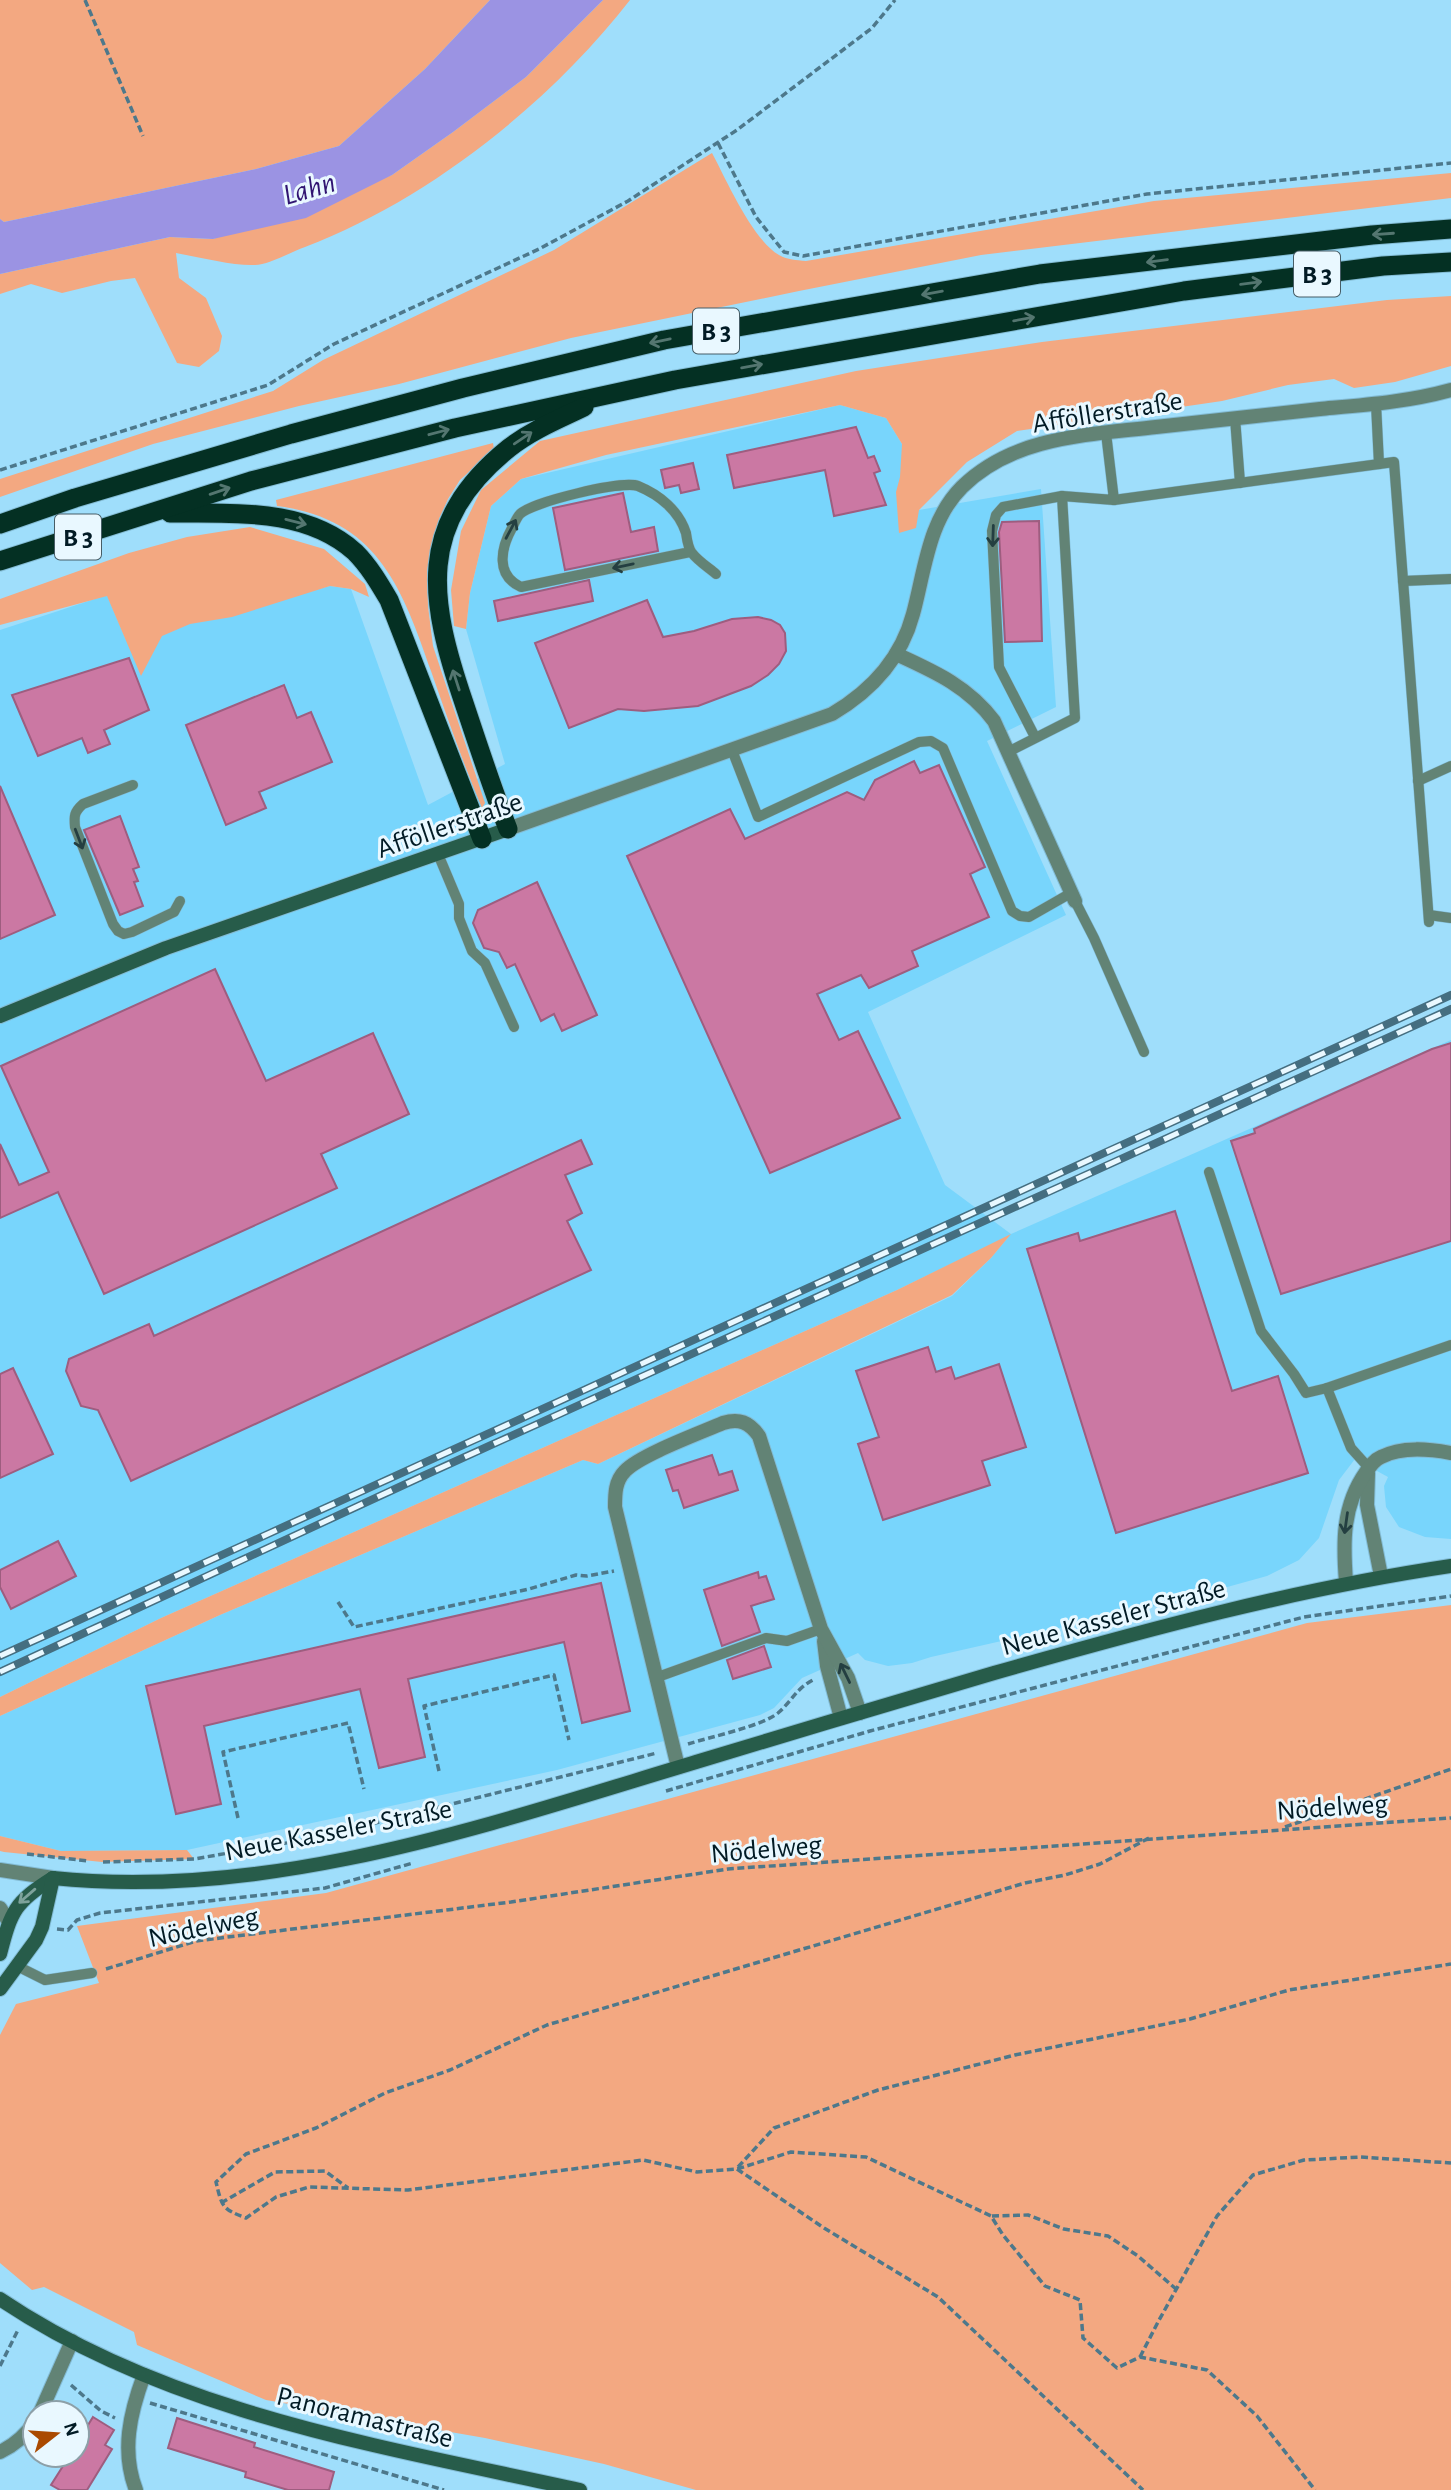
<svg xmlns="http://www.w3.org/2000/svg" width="1451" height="2490" font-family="'Alegreya Sans',sans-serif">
<rect width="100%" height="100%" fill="#9fdefb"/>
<polygon fill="#78d5fc" points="840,405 886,418 902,444 919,510 1041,489 1056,707 987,741 1066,915 868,1012 945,1185 1011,1234 1451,1040 1451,1539 1425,1537 1399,1527 1386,1507 1384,1486 1388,1477 1355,1459 1339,1480 1319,1538 1299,1560 1267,1576 1173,1602 931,1657 912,1663 888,1666 865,1660 858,1653 802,1678 774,1708 760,1715 557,1770 187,1850 61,1851 0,1836 0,1716 220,1615 583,1460 598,1464 952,1296 991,1258 1009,1236 897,1290 161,1618 0,1697 0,630 107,595 126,640 330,586 351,589 428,805 505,764 466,629 470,593 491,506 521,479"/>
<g fill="#f3a881">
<polygon points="0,0 490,0 425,69 339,146 256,169 4,222 0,219"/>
<path d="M603,0h27c-81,104 -202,200 -325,247 -14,5 -37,18 -50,18 -22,1 -56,-8 -79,-12l3,25 27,20 16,38 -3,15 -20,16 -22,-4 -42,-85 -24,3 -49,12 -31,-9 -31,10v-20l170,-37 43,2 179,-64 61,-43 73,-55z"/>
<path d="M712,153c15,28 40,86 67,102 9,5 17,5 27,6l348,-60 297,-28v25l-470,57 -182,36 -228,47 -172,46 -100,22 -146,38 -153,53v-18l273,-88 50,-31 231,-110z"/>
<polygon points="1451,296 1451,366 1395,382 1354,388 1334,379 1288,385 1222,401 1017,431 967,462 919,510 916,528 899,533 896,492 900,477 902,444 886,418 840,405 606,455 521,479 491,506 470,593 466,629 454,626 451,590 461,531 481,490 540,441 856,371 1042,342 1387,300"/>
<path d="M493,443l1,6 -34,31 -12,19 -9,20 -12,51 1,36 5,40 52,157 -3,5c-19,-45 -35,-91 -51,-137 -29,-84 -54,-152 -154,-165l-1,-6z"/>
<polygon points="250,527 324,549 365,584 369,597 351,589 330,586 232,617 190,624 162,636 141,676 107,596 0,625 0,599 129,553 187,537"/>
<polygon points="1011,1234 991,1258 952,1295 598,1464 583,1460 220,1615 0,1716 0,1697 161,1618 897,1290"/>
<polygon points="1451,1605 1451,2490 696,2490 604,2464 485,2438 266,2400 137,2345 134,2332 44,2287 32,2290 0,2263 0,2035 16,2004 99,1983 77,1926 326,1893 1307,1623"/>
<polygon points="0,1836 61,1851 187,1850 194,1859 102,1862 4,1852 0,1851"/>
</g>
<polygon fill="#9b93e3" points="490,0 603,0 526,77 453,132 392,175 306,218 213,239 170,237 0,274 0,219 4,222 256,169 339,146 425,69"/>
<g fill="#cb78a3" stroke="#9e5d7f" stroke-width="2">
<polygon points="856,427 868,458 874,456 880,471 874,473 886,505 834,516 825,470 734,488 727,455"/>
<polygon points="693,463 699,489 681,493 679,485 665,488 661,470"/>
<polygon points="623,493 631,532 654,527 658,551 565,570 553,508"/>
<polygon points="1039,521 1042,641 1005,642 999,532 1002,522"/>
<polygon points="589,580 593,601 498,621 494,601"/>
<polygon points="647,600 663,637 694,631 732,619 758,617 771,620 780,625 785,633 786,651 779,664 768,675 751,686 698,706 644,711 618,709 569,728 535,643"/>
<polygon points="129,658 149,710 104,730 110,744 88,753 82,738 38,756 12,695"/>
<polygon points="284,685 297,718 311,712 332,762 259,792 266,808 226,825 186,725"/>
<polygon points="914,761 920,773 939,765 985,867 970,874 989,917 912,951 918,966 869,988 861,975 817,994 839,1040 858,1031 900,1118 770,1173 627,856 730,809 745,839 847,792 864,800 875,780"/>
<polygon points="0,786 55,915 0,939"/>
<polygon points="120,816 139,867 133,869 138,881 134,882 143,906 120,915 84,830"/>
<polygon points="537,882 597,1015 562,1031 554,1014 541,1021 515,964 507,968 499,952 484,948 473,923 478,910"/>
<polygon points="215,969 266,1081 373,1033 409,1114 321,1154 337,1188 104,1294 58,1192 0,1218 0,1144 19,1185 49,1172 1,1066"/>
<polygon points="1451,1043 1451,1241 1281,1294 1231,1141 1255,1133 1254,1129 1432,1049"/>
<polygon points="581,1140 592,1164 565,1175 582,1213 567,1221 591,1270 131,1481 98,1410 81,1406 66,1371 69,1359 149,1324 154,1336"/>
<polygon points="1175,1211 1232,1391 1278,1376 1308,1473 1116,1533 1027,1249 1078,1233 1080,1241"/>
<polygon points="928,1347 936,1372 951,1367 955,1379 999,1364 1026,1447 982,1461 990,1485 883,1520 858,1444 879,1437 856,1371"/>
<polygon points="13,1368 53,1454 0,1478 0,1374"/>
<polygon points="712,1455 719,1475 732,1471 738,1490 684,1508 678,1490 673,1491 666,1470"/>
<polygon points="58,1541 76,1576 11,1609 0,1587 0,1570"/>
<polygon points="758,1572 759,1578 766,1576 774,1599 751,1606 760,1632 722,1646 704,1590"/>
<polygon points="601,1583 630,1711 582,1723 564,1642 408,1679 425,1757 379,1768 360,1689 204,1726 221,1804 176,1814 146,1686"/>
<polygon points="764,1646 771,1667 733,1679 727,1660"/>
<polygon points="93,2417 114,2430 105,2445 112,2449 87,2490 60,2490 51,2485 70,2455 77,2455 77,2443"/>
<polygon points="177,2418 255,2443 254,2447 334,2472 329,2490 288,2490 245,2477 246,2472 168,2448"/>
</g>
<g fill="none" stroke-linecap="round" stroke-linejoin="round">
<defs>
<g id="service">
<polyline points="1376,404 1379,464"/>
<polyline points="1235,418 1240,483"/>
<polyline points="1114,500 1394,462 1429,922"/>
<path d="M690,552l-169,35c-26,-12 -20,-39 -9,-59 2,-4 5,-11 8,-14 12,-12 102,-34 118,-28 22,9 41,25 48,47 1,7 2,15 6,20 6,8 17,15 24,21"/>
<polyline points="1403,581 1451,579"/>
<polyline points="1035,737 999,667 992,531 996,515 1003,507 1062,496"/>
<polyline points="732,750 758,817 919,742 931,741 943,748 1012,911 1020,916 1029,917 1071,893"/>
<polyline points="1008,752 1075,718 1062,496 1114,500 1106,433"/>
<polyline points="1418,781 1451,766"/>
<path d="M133,785l-50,19c-9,8 -9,12 -8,23l38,97 5,7 6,3 8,-2 42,-20 6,-11"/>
<polyline points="438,854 459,904 459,918 472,951 485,963 514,1027"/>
<polyline points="1075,901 1094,938 1144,1052"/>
<polyline points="1429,915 1451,918"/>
<polyline points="1209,1172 1261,1331 1294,1374 1306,1393 1327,1388 1451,1345"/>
<polyline points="1327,1388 1351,1448 1369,1468"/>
<polyline points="655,1678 766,1638 787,1641 821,1629"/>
<polyline points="17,1966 45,1980 92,1973"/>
</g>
<g id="minor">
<path d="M896,654c37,17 72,32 98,67l81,180"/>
<path d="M508,829l324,-115c39,-23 69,-55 81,-100 12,-44 15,-93 49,-127 52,-51 126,-52 194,-60 55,-6 109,-12 164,-18 44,-4 88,-7 131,-19"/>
<polyline points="1368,1473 1367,1505 1381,1576"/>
<path d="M1346,1582c-3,-39 -4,-76 20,-110 4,-6 8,-12 15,-15 21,-11 48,-8 70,-4"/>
<polyline points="824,1641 827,1666 841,1718"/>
<path d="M678,1767l-63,-260c0,-13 0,-26 10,-36 15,-16 75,-38 98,-48 16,-5 26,-1 36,13l62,193 27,49 12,35"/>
<polyline points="0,1870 53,1878"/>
<polyline points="0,1908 9,1922"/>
<polyline points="40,2413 72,2341"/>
<path d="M0,2452c15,-7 25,-16 35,-30"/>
<path d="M136,2490c-15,-39 -6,-77 8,-115"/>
</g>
<g id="secondary">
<polyline points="0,1016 166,948 508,829"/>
<path d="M53,1878c218,23 437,-54 643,-116 99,-30 199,-60 298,-89 151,-43 302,-84 457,-107"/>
<path d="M0,1954c11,-43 15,-52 53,-76"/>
<polyline points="0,1989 36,1940 42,1927 53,1878"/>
<path d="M0,2299c169,114 384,148 580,191"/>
</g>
<g id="trunk">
<path d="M170,513c63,1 135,-6 185,39 14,14 24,31 34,48l93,239"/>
<polyline points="0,524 75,498 291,434 463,388 664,340 1040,274 1372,235 1451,229"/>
<polyline points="0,561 251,481 455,428 675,380 1184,291 1383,266 1451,262"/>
<path d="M508,829c-16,-41 -30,-84 -44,-126 -35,-103 -49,-179 45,-255 23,-18 50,-29 75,-41"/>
</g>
</defs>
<use href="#service" stroke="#83bbd4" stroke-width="11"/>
<use href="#minor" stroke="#83bbd4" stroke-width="16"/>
<use href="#secondary" stroke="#83bbd4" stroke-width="16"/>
<use href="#trunk" stroke="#83bbd4" stroke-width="21"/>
<g stroke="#4d788b" stroke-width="3.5" stroke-dasharray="7 3.5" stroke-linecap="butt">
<polyline points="85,0 143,136"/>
<polyline points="718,143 756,217 784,252 803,256 1147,194 1451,163"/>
<polyline points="0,470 268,385 334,344 539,249 628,201 737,130 872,28 895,0"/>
<polyline points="338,1602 354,1627 529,1589 576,1575 587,1576 614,1571"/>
<path d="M688,1744c22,-7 74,-18 90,-31 15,-13 18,-25 37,-34"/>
<polyline points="439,1771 424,1706 554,1675 569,1740"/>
<polyline points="666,1791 870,1731 1304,1617 1451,1596"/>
<polyline points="238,1818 223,1752 348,1723 364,1789"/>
<polyline points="1285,1827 1451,1769"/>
<path d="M1149,1838l-49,26 -35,11 -40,8 -478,142 -97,45 -65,23 -69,35 -70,26 -30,28c6,25 6,27 30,36l30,-21 33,-10 99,3 235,-30 54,12 40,-3 54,-17 75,5 125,59 12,19 42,51 35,14 3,38 34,30 23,-11 67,13 50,46 58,74"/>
<polyline points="27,1854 89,1861"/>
<polyline points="103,1862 194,1859 315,1838 657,1753"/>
<polyline points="57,1929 68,1930 77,1920 100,1913 325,1888 413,1863"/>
<polyline points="106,1969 196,1941 511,1902 728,1869 1451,1818"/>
<polyline points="738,2167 774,2128 878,2090 1015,2055 1190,2019 1289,1990 1451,1964"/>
<polyline points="737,2169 824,2228 938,2297 1143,2490"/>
<polyline points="221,2203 275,2172 325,2171 348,2188"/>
<polyline points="992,2216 1028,2215 1064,2229 1108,2236 1138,2256 1176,2289"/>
<polyline points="1140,2357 1158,2322 1217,2216 1253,2175 1304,2160 1360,2157 1451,2163"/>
<polyline points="0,2366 18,2330"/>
<polyline points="71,2385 101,2411 115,2418"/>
<polyline points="150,2403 444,2490"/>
</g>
<use href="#service" stroke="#628375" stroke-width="10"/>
<use href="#minor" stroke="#628375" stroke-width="14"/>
<use href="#secondary" stroke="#275c4a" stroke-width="14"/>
<use href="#trunk" stroke="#043023" stroke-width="19"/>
<defs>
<g id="rail">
<polyline points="0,1656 1451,995"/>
<polyline points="0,1672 423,1476 1451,1009"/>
</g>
</defs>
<use href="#rail" stroke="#456e80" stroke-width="8"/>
<use href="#rail" stroke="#e9f8ff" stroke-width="5" stroke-dasharray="16" stroke-linecap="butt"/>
</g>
<defs><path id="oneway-shaft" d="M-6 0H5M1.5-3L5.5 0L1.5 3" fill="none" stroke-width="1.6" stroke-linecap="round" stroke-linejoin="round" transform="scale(1.75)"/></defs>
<g stroke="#547670">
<use href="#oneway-shaft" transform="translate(1383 234) rotate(176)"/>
<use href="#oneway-shaft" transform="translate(1157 261) rotate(173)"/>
<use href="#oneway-shaft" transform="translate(1251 283) rotate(-7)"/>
<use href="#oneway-shaft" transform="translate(932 293) rotate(170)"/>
<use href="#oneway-shaft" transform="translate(1024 319) rotate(-10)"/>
<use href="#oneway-shaft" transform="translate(660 341) rotate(168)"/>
<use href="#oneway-shaft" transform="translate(752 366) rotate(-10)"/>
<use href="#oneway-shaft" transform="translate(439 432) rotate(-15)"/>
<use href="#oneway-shaft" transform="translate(523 438) rotate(-34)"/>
<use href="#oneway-shaft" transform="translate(220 491) rotate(-19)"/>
<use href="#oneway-shaft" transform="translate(296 522) rotate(14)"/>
<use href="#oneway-shaft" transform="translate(456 680) rotate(-108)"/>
</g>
<g stroke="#243f41">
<use href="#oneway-shaft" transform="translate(511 529) rotate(-62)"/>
<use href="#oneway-shaft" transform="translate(993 536) rotate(92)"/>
<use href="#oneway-shaft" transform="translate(623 566) rotate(168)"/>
<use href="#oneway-shaft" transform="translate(79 839) rotate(69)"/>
<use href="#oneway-shaft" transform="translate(1346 1523) rotate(98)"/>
<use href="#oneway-shaft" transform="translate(845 1673) rotate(-116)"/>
</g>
<use stroke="#7ea29b" href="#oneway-shaft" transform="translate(27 1896) rotate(139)"/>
<g text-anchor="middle" stroke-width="6" stroke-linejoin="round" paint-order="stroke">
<g fill="#e9f8ff" stroke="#475d66" stroke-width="2">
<rect x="1294" y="251.5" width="46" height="45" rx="5"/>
<rect x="693" y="308.5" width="46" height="45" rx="5"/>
<rect x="55" y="514.5" width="46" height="45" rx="5"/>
</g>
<g font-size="26" font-weight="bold" fill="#021b25">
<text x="1317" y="283">B 3</text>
<text x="716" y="340">B 3</text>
<text x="78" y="546">B 3</text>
</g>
<g font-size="28" fill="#021b25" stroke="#e9f8ff">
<text transform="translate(1107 411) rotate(-9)" y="10">Afföllerstraße</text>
<text transform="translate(449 824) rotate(-19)" y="10">Afföllerstraße</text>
<text transform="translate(1113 1616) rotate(-15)" y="10">Neue Kasseler Straße</text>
<text transform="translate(1332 1806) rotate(-4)" y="10">Nödelweg</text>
<text transform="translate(338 1829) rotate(-11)" y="10">Neue Kasseler Straße</text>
<text transform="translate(766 1848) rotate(-5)" y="10">Nödelweg</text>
<text transform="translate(203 1926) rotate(-12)" y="10">Nödelweg</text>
<text transform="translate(365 2416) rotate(14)" y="10">Panoramastraße</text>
</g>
<g font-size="30" font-style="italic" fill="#301471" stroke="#e9f8ff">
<text transform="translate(309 188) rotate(-16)" y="10">Lahn</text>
</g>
</g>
<g transform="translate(56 2434) rotate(73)"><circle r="33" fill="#e9f8ff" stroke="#8da0a8" stroke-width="2"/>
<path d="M0-5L12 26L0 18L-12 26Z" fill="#aa4a00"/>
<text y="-10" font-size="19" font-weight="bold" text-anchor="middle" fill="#021b25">N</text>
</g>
</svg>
